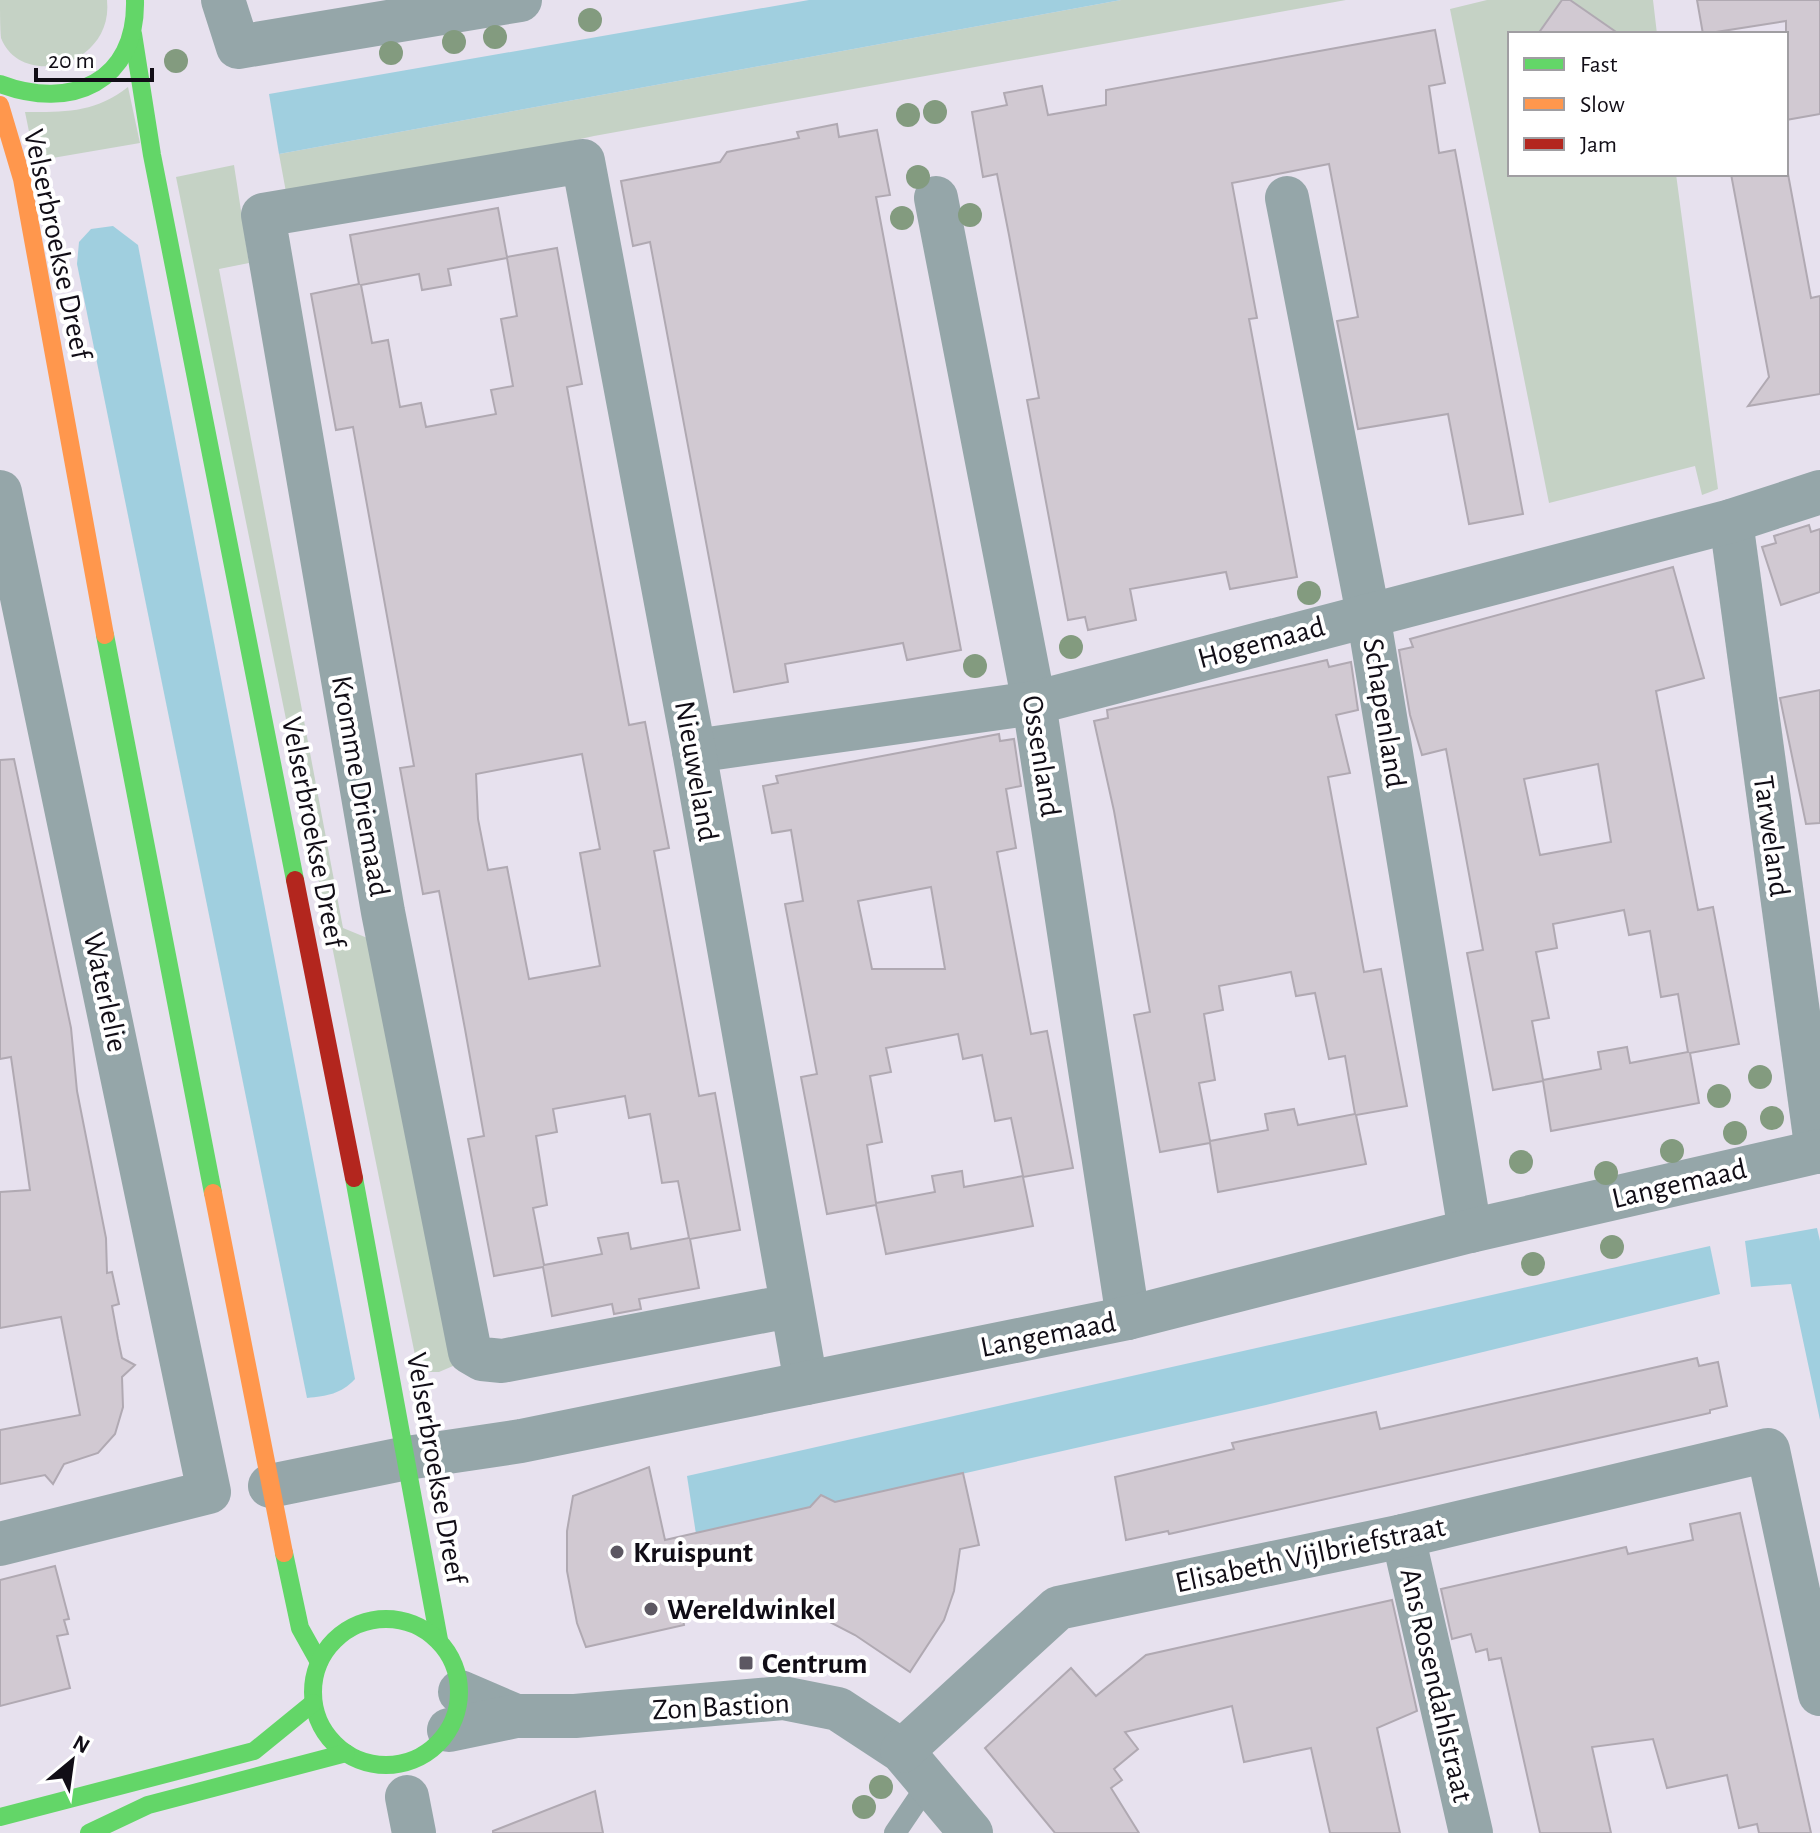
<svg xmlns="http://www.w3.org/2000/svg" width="1820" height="1833" font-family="'Alegreya Sans',sans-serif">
<rect width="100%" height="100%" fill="#e7e1ee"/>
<g fill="#c5d2c5">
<path d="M0,0h107c7,66 -86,90 -106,38 -1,-10 -1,-27 -1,-38z"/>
<polygon points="1121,0 1346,0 594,136 288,203 279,154"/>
<polygon points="1487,0 1653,0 1657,34 1510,34 1510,174 1676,174 1718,489 1702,495 1695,466 1549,503 1450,9"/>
<path d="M128,87l12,56 -105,18 -10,-49c40,0 70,1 103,-25z"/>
<polygon points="234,165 249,263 219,269 343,928 382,944 460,1363 439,1372 427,1372 416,1360 176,177"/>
</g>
<g fill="#a0cfdf">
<polygon points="809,0 1121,0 279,154 269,94"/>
<path d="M113,226l25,19 217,1134c-14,15 -28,17 -48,19l-230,-1134 2,-22 12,-13z"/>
<polygon points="1817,1228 1820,1241 1820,1420 1791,1284 1751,1287 1745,1241"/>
<polygon points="1710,1246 1720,1294 1266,1405 696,1534 687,1476"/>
</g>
<g fill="#d1c9d2" stroke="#b0a9b2" stroke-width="2" fill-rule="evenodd">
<polygon points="1562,0 1570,0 1619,34 1538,34"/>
<polygon points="1697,0 1820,0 1820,114 1786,120 1786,21 1703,34"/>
<polygon points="1435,30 1445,83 1429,86 1439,153 1455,150 1523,514 1469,524 1448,414 1358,429 1337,321 1358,317 1329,164 1232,183 1257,318 1249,319 1297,577 1230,589 1226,572 1130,589 1136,620 1088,630 1085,617 1068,620 1027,400 1039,398 1009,235 997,174 983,177 972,112 1007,105 1004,93 1042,86 1048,115 1106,105 1106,90"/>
<polygon points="837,124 839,137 877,130 890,195 876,197 961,650 907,660 903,643 785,664 788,682 734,692 650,242 633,246 621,181 720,162 727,152 799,138 797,132"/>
<polygon points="1731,174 1788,174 1811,298 1820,296 1820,394 1748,406 1769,377"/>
<path d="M498,208l9,49 50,-9 25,136 -15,3 25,139 37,199 16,-3 24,126 -15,3 45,245 16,-3 25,137 -50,9 9,49 -60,11 2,10 -27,5 -2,-10 -60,12 -9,-49 -49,9 -26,-137 16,-3 -19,-107 -26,-138 -16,3 -23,-126 14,-2 -61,-339 -17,3 -25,-136 48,-10 -9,-49zM507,258l10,58 -16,3 12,67 -22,4 5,24 -70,13 -5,-24 -21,4 -12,-67 -16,3 -11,-58 58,-11 3,16 29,-5 -3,-16zM582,754l18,95 -20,4 20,113 -71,13 -22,-112 -19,3 -10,-51 -2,-45zM625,1096l4,22 21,-4 12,69 16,-2 11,57 -58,11 -3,-16 -30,5 4,16 -58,11 -11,-57 14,-3 -11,-69 21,-4 -4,-23z"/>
<polygon points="1809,525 1811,532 1820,529 1820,592 1781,605 1762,547 1776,543 1774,536"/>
<path d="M1673,567l31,111 -48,13 42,219 15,-3 26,137 -49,9 9,50 -148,28 -8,-50 -50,9 -26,-137 16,-3 -37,-201 -24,6 -12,-40 -11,-65 14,-3 -3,-8zM1598,764l13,78 -71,13 -16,-76zM1624,910l5,25 21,-4 11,66 17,-3 10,58 -58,11 -3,-16 -29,5 3,17 -58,11 -11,-59 17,-3 -13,-66 21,-4 -4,-24z"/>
<path d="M1327,660l2,7 22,-5 7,48 -22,5 14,58 -22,4 36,195 17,-3 26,137 -51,9 10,49 -148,28 -8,-49 -50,9 -26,-137 16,-3 -36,-201 -20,-90 14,-3 -1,-8zM1291,972l5,24 19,-3 14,66 16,-3 10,58 -57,11 -4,-16 -29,5 3,16 -58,11 -11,-58 16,-3 -11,-66 19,-4 -4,-24z"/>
<polygon points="1820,690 1820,823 1806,824 1780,698"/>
<path d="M999,734l1,7 14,-2 7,47 -15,3 10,59 -19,4 34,182 16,-3 26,137 -50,9 10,49 -147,28 -10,-49 -49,9 -26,-137 16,-3 -32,-170 18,-3 -12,-71 -19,3 -9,-47 15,-3 -2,-7zM931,887l14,82h-73l-14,-68zM958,1034l5,25 19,-4 13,66 16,-3 12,58 -59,11 -2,-16 -30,5 3,16 -59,11 -9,-58 15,-3 -12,-66 21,-4 -5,-24z"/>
<polygon points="14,759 71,1028 77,1091 106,1238 107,1273 112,1272 119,1304 112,1306 118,1339 122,1358 135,1365 122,1377 123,1407 115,1434 98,1453 64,1464 53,1484 45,1475 0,1484 0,1430 80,1415 61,1317 0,1328 0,1192 30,1190 11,1057 0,1059 0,760"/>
<polygon points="1697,1358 1699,1366 1718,1362 1727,1406 1710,1410 1710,1413 1169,1534 1168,1531 1126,1540 1115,1477 1234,1449 1232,1443 1376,1412 1380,1429"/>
<polygon points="649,1467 665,1540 810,1507 821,1495 835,1502 963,1473 979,1545 960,1549 954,1591 944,1620 910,1672 855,1635 797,1605 763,1612 762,1607 742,1611 740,1606 683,1619 684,1625 586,1647 577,1623 567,1571 567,1531 573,1496"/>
<polygon points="1740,1513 1811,1833 1759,1833 1757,1824 1739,1828 1727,1775 1667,1788 1653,1739 1592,1747 1611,1833 1540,1833 1501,1658 1489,1660 1487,1649 1476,1652 1471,1634 1452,1639 1441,1589 1626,1547 1628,1554 1693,1540 1690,1524"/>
<polygon points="55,1566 69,1619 64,1620 68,1634 57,1636 70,1688 0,1706 0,1580"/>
<polygon points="1392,1600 1417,1711 1377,1728 1400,1833 1330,1833 1311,1748 1244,1762 1232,1706 1125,1732 1138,1749 1114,1769 1122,1780 1111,1788 1139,1833 1055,1833 985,1748 1071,1668 1096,1696 1146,1655"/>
<polygon points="595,1791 603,1833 493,1833 493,1831"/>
</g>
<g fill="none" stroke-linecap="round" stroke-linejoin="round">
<polyline stroke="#95a6a9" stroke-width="22" points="895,1833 930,1781"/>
<g stroke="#95a6a9" stroke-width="44">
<polyline points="223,0 238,47 520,0"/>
<polyline points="936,198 1034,703 1128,1318"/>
<polyline points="1287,198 1368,614 1470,1231"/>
<polyline points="0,492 209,1492 0,1544"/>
<polyline points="1731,521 1817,1152"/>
<polyline points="694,751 1034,703 1731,521 1820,492"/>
<polyline points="790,1306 502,1361 482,1359 470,1352 383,912 263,215 583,161 694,751 806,1383"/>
<polyline points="270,1486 407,1458 521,1441 1128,1318 1470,1231 1820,1151"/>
<polyline points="1403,1536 1471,1833"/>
<polyline points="460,1692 516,1716"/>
<polyline points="449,1730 516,1716 575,1716 783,1698 838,1709 902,1751 971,1833"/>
<polyline points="902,1751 1058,1608 1403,1536 1768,1450 1820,1694"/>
<polyline points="407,1797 414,1833"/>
</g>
<g stroke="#63d668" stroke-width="18">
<polyline points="133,34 152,155 295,880"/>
<path d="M0,84c71,27 137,-2 135,-84"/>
<polyline points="105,635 213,1193"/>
<polyline points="354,1178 439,1640"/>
<polyline points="284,1553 300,1628 319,1662"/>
<circle cx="386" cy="1692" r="73"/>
<polyline points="0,1817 254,1751 313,1703"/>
<polyline points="89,1833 148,1805 346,1753"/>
</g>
<g stroke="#ff974d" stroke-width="18">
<polyline points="0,105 22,179 105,635"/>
<polyline points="213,1193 284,1553"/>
</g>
<polyline stroke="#b3261e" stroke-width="18" points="295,880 354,1178"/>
</g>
<g fill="#839b7f">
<circle cx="590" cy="20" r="12"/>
<circle cx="495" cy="37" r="12"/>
<circle cx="454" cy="42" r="12"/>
<circle cx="391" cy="53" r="12"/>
<circle cx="176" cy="61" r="12"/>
<circle cx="935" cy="112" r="12"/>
<circle cx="908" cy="115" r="12"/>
<circle cx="918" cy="177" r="12"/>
<circle cx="970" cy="215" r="12"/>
<circle cx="902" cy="218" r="12"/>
<circle cx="1309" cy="593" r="12"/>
<circle cx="1071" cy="647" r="12"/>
<circle cx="975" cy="666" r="12"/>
<circle cx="1760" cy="1077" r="12"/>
<circle cx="1719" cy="1096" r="12"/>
<circle cx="1772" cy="1118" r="12"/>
<circle cx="1735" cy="1133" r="12"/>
<circle cx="1672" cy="1151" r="12"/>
<circle cx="1521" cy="1162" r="12"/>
<circle cx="1606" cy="1173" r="12"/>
<circle cx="1612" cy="1247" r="12"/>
<circle cx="1533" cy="1264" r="12"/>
<circle cx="881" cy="1787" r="12"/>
<circle cx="864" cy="1807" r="12"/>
</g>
<g fill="#5c5762" stroke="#fff" stroke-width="3">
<circle cx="617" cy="1552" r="8"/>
<circle cx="651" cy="1609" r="8"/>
<rect x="738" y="1655" width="16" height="16" rx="4"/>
</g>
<g text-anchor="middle" stroke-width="8" stroke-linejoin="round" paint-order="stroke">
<g font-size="30" fill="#110d16" stroke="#fff">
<text transform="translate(58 244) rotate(78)" y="10">Velserbroekse Dreef</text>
<text transform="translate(1261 642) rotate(-15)" y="10">Hogemaad</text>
<text transform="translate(1385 713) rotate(81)" y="10">Schapenland</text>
<text transform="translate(1042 756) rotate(81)" y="10">Ossenland</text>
<text transform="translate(697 771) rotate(80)" y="10">Nieuweland</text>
<text transform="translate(361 786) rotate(80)" y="10">Kromme Driemaad</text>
<text transform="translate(314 832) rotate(79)" y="10">Velserbroekse Dreef</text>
<text transform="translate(1772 836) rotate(82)" y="10">Tarweland</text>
<text transform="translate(106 992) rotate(78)" y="10">Waterlelie</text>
<text transform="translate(1679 1183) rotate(-13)" y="10">Langemaad</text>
<text transform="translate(1048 1334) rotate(-11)" y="10">Langemaad</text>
<text transform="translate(437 1468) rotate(80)" y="10">Velserbroekse Dreef</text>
<text transform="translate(1310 1554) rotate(-12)" y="10">Elisabeth Vijlbriefstraat</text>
<text transform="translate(1437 1685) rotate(77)" y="10">Ans Rosendahlstraat</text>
<text transform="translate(721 1706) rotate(-3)" y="10">Zon Bastion</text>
</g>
<g font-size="30" font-weight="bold" fill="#110d16" stroke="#fff" text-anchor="start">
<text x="633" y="1562">Kruispunt</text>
<text x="667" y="1619">Wereldwinkel</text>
<text x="762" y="1673">Centrum</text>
</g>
</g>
<rect x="1508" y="32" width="280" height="144" fill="#ffffff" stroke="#a09ea2" stroke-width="2"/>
<rect x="1524" y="58" width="40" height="12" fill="#63d668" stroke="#a09ea2" stroke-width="2"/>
<text x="1580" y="72" font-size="24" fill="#110d16">Fast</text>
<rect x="1524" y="98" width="40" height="12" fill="#ff974d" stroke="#a09ea2" stroke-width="2"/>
<text x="1580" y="112" font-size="24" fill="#110d16">Slow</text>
<rect x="1524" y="138" width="40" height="12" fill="#b3261e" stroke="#a09ea2" stroke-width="2"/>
<text x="1580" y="152" font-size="24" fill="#110d16">Jam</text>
<g transform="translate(72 1761) rotate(29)" stroke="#ffffff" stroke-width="6" paint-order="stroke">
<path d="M0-6L14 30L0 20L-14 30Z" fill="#110d16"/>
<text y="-12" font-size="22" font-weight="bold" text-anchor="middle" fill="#110d16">N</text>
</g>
<path d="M36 68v12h116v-12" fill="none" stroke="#110d16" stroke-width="4"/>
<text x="48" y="68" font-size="24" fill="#110d16" stroke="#ffffff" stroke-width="6" paint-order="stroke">20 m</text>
</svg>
